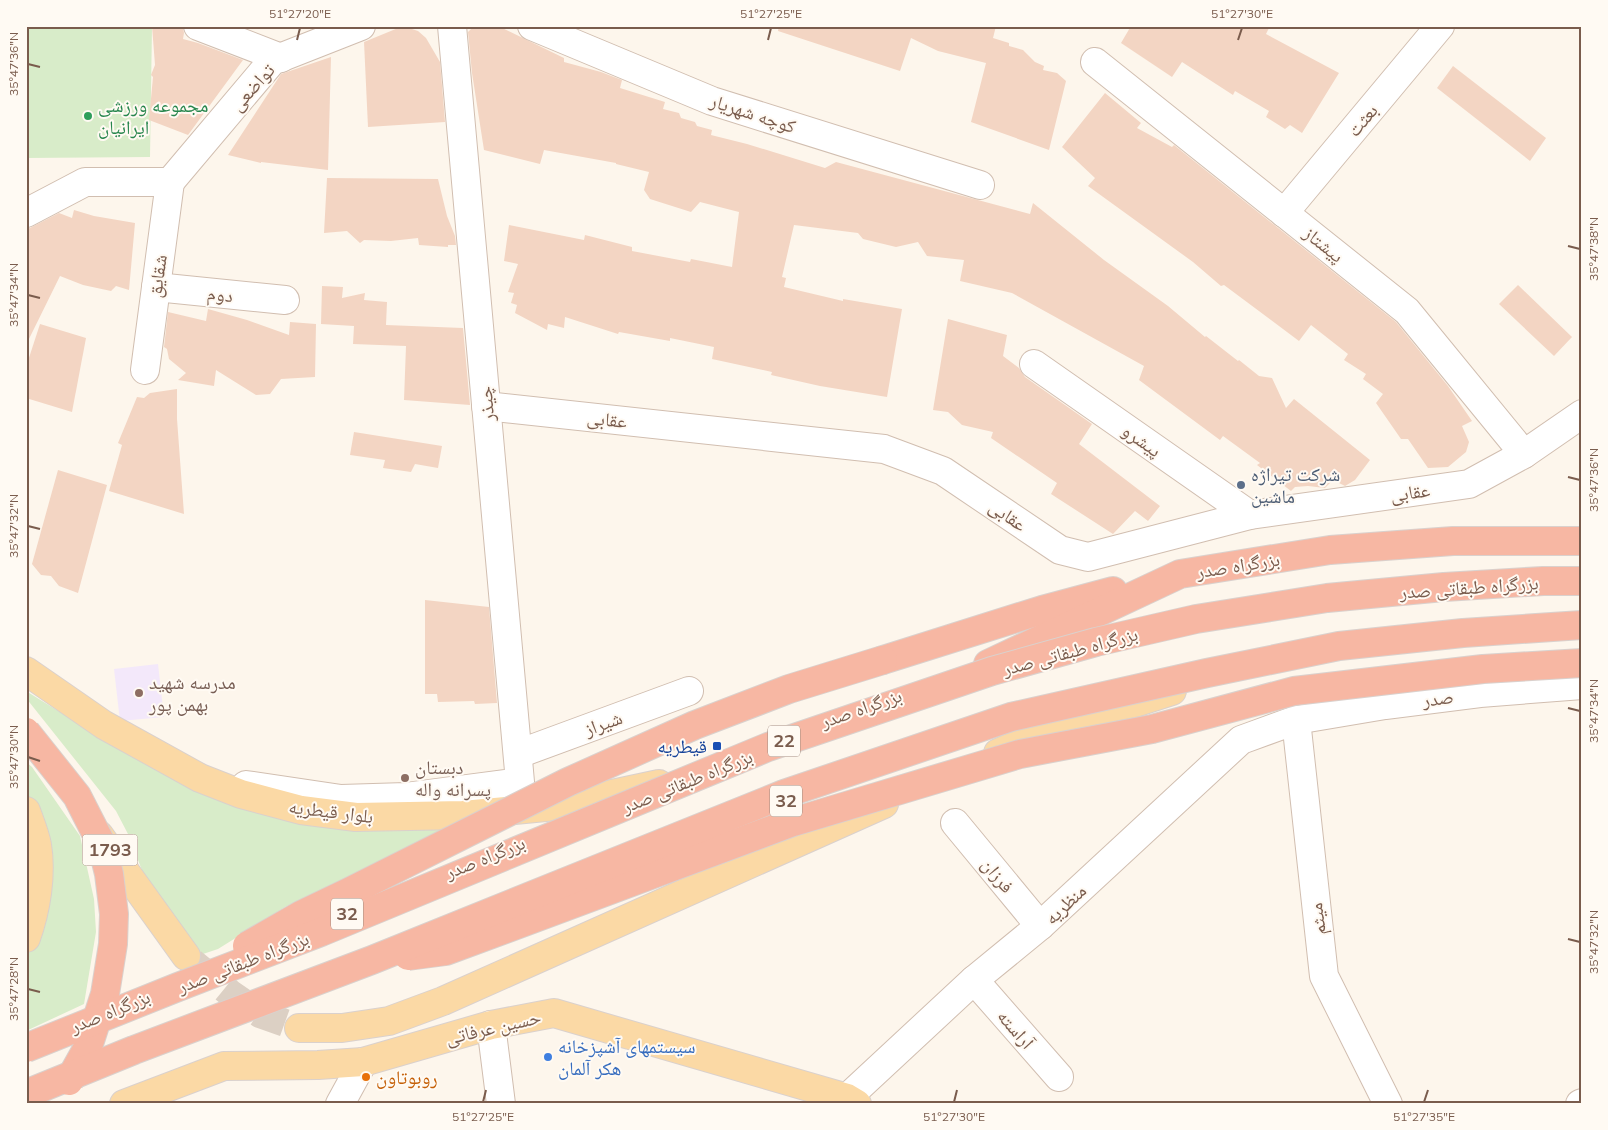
<svg xmlns="http://www.w3.org/2000/svg" width="1608" height="1130" font-family="Mulish,'Noto Naskh Arabic',sans-serif">
<rect width="100%" height="100%" fill="#fdf6ec"/>
<polygon fill="#f3e8fa" points="158,664 164,717 120,721 114,669"/>
<g fill="#d8ecc9">
<polygon points="26,26 152,26 150,157 26,158"/>
<polygon points="26,691 121,750 172,777 246,810 329,826 459,817 444,830 285,907 218,949 200,955 148,886 128,834 116,811 26,698"/>
<polygon points="26,762 32,767 80,836 94,899 96,932 84,1004 26,1031 26,956 36,938 26,798"/>
</g>
<g fill="#f3d5c3">
<polygon points="152,26 172,26 183,28 184,33 183,39 198,43 243,60 188,135 149,120 153,77 151,75 155,65"/>
<polygon points="403,26 418,31 426,38 440,62 445,122 368,127 364,42"/>
<polygon points="474,26 498,26 564,58 564,62 601,72 622,80 620,88 665,102 663,109 679,113 681,118 695,122 697,126 712,130 711,135 747,144 825,168 836,162 1030,214 1033,203 1104,260 1168,306 1205,337 1206,336 1238,361 1239,360 1259,376 1272,378 1286,408 1294,399 1370,460 1355,480 1345,486 1333,480 1325,488 1308,486 1295,487 1291,491 1257,465 1260,463 1223,436 1220,440 1139,380 1144,366 1012,293 960,281 964,260 927,256 918,242 896,247 863,239 858,233 794,225 782,277 786,278 784,287 843,301 843,299 902,309 887,397 820,386 771,375 772,372 712,359 714,347 670,338 670,341 619,332 618,334 565,317 564,328 548,324 547,330 515,313 517,305 511,303 514,293 508,292 518,264 504,261 509,225 584,240 585,235 632,247 632,251 690,262 691,259 732,267 739,212 700,202 691,212 650,199 644,190 649,172 616,164 616,163 544,150 540,164 484,150 472,73 468,32"/>
<polygon points="779,26 996,26 993,38 1009,43 1009,46 1023,50 1035,62 1044,66 1043,70 1057,73 1066,81 1049,150 971,122 986,63 938,51 911,38 900,71 778,31"/>
<polygon points="1131,26 1270,26 1266,34 1339,73 1302,133 1290,125 1285,129 1266,117 1269,111 1235,91 1233,95 1182,62 1172,77 1121,43"/>
<polygon points="331,57 328,170 261,162 261,163 228,155 281,74"/>
<polygon points="1453,66 1546,138 1530,161 1437,88"/>
<polygon points="1105,93 1141,123 1137,128 1172,147 1174,145 1396,322 1448,386 1472,421 1462,426 1469,442 1466,452 1448,467 1428,468 1408,439 1401,439 1376,403 1383,394 1363,379 1366,374 1344,360 1348,354 1311,325 1299,341 1224,285 1221,286 1193,262 1088,186 1095,178 1062,147"/>
<polygon points="327,178 438,179 447,216 455,236 456,245 448,245 448,247 419,245 418,238 391,241 364,240 360,243 347,231 324,233"/>
<polygon points="74,210 94,216 135,223 129,290 116,286 111,291 83,285 60,276 26,345 26,230 59,213 72,218"/>
<polygon points="1518,285 1572,337 1554,356 1499,304"/>
<polygon points="322,286 343,287 342,298 365,293 364,300 387,302 386,325 463,328 470,405 404,400 406,346 353,344 354,326 321,324"/>
<polygon points="208,309 247,320 289,335 290,322 316,324 315,377 281,379 270,394 256,395 216,370 214,386 178,380 186,373 169,359 167,349 164,347 168,312 206,321"/>
<polygon points="948,319 1007,335 1003,356 1019,368 1025,377 1092,424 1079,444 1160,506 1148,521 1135,511 1113,534 1051,494 1057,483 991,438 993,432 962,425 948,412 933,410"/>
<polygon points="40,324 86,338 72,412 26,398 26,367"/>
<polygon points="177,389 177,419 184,514 109,491 122,445 118,443 137,397 144,398 150,393"/>
<polygon points="354,432 442,446 438,468 415,464 411,472 383,468 385,460 350,455"/>
<polygon points="58,470 107,485 78,593 59,586 51,576 41,575 32,564"/>
<polygon points="425,600 489,607 497,703 475,704 474,701 438,702 437,694 425,694"/>
</g>
<g fill="none" stroke-linecap="round" stroke-linejoin="round">
<polyline stroke="#dcd0c4" stroke-width="28" stroke-dasharray="28 14" stroke-linecap="butt" points="192,962 231,994 260,1014 299,1028"/>
<defs>
<g id="minor">
<polyline points="198,26 281,58"/>
<polyline points="532,26 712,101 980,185"/>
<polyline points="1095,62 1407,311 1524,454"/>
<polyline points="26,213 85,182 170,182 272,61 361,26"/>
<polyline points="1284,213 1440,26"/>
<polyline points="156,287 285,300"/>
<polyline points="1034,364 1250,515"/>
<polyline points="145,370 170,182"/>
<polyline points="486,406 884,449 943,471 1060,550 1088,557 1250,515 1469,484 1524,454 1582,414"/>
<polyline points="1296,720 1324,976 1388,1104"/>
<polyline points="518,754 689,691"/>
<polyline points="246,785 341,799 406,797 520,782 452,26"/>
<polyline points="955,823 1040,926"/>
<polyline points="974,980 1059,1077"/>
<polyline points="491,1025 501,1104"/>
<polyline points="340,1104 363,1062"/>
<polyline points="844,1104 847,1098 974,980 1040,926 1241,740 1296,720 1385,705 1480,693 1582,685"/>
<polyline points="1580,1104 1582,1103"/>
</g>
<g id="major">
<polyline points="26,671 104,725 200,778 241,794 301,810 356,817 463,815 556,806 659,784"/>
<polyline points="998,753 1045,732 1172,691"/>
<path d="M26,811c4,11 9,23 11,34 5,30 -1,65 -11,93"/>
<polyline points="99,835 186,956"/>
<polyline points="299,1028 342,1028 389,1021 443,1001 884,804"/>
<polyline points="124,1104 224,1066 318,1065 363,1062 491,1025 554,1013 847,1098 857,1104"/>
</g>
<g id="highway">
<polyline points="883,660 1042,610 1113,591"/>
<polyline points="988,664 1180,574 1330,550 1453,541 1582,541"/>
</g>
</defs>
<use href="#minor" stroke="#d1beb0" stroke-width="30"/>
<use href="#major" stroke="#dad1cd" stroke-width="30"/>
<use href="#highway" stroke="#dad1cd" stroke-width="30"/>
<use href="#minor" stroke="#fff" stroke-width="28"/>
<use href="#major" stroke="#fbd9a5" stroke-width="28"/>
<use href="#highway" stroke="#f7b7a3" stroke-width="28"/>
<defs>
<g id="highway-bridge">
<polyline points="26,732 77,796 102,845 109,874 114,914 113,944 105,994 88,1047 69,1081"/>
<polyline points="247,946 301,915 349,892 568,782 695,725 789,689 883,660"/>
<polyline points="408,956 446,951 793,822 1020,754 1152,729 1294,691 1483,669 1582,663"/>
<polyline points="26,1048 178,987 321,932 768,747 992,671 1096,642 1196,619 1327,598 1444,587 1543,581 1582,581"/>
<polyline points="26,1094 134,1050 372,960 784,794 1011,717 1207,673 1339,646 1463,633 1582,625"/>
</g>
</defs>
<use href="#highway-bridge" stroke="#dad1cd" stroke-width="30" stroke-linecap="butt"/>
<use href="#highway-bridge" stroke="#f7b7a3" stroke-width="28"/>
</g>
<path fill="none" stroke="#7a5c4d" stroke-width="2" d="M297,40l3,-12M768,40l3,-12M1238,40l4,-12M28,64l12,3M1568,246l12,3M28,295l12,3M1568,477l12,3M28,526l12,3M1568,708l12,3M28,757l12,4M1568,939l12,3M28,989l12,3M483,1102l3,-12M954,1102l3,-12M1424,1102l4,-12"/>
<circle fill="#2e9e5b" stroke="#fffaf3" stroke-width="2" cx="88" cy="116" r="5"/>
<circle fill="#5c6f8a" stroke="#fffaf3" stroke-width="2" cx="1241" cy="485" r="5"/>
<g fill="#8d6e63" stroke="#fffaf3" stroke-width="2">
<circle cx="139" cy="693" r="5"/>
<circle cx="405" cy="778" r="5"/>
</g>
<rect fill="#1a4fb4" stroke="#fffaf3" stroke-width="2" x="712" y="741" width="10" height="10" rx="2.5"/>
<circle fill="#3f7fe0" stroke="#fffaf3" stroke-width="2" cx="548" cy="1057" r="5"/>
<circle fill="#e8710a" stroke="#fffaf3" stroke-width="2" cx="366" cy="1077" r="5"/>
<g text-anchor="middle" stroke-width="4" stroke-linejoin="round" paint-order="stroke">
<g fill="#fffaf3" stroke="#a28b7f" stroke-width="1">
<rect x="768" y="725.5" width="32" height="31" rx="4"/>
<rect x="770" y="785.5" width="32" height="31" rx="4"/>
<rect x="82.5" y="834.5" width="55" height="31" rx="4"/>
<rect x="331" y="898.5" width="32" height="31" rx="4"/>
</g>
<g font-size="18" font-weight="bold" fill="#7a5c4d">
<text x="784" y="747">22</text>
<text x="786" y="807">32</text>
<text x="110" y="856">1793</text>
<text x="347" y="920">32</text>
</g>
<g font-size="19" fill="#7a5c4d" stroke="#fffaf3">
<text transform="translate(252 87) rotate(-48)" y="7">تواضعی</text>
<text transform="translate(753 113) rotate(18)" y="7">کوچه شهریار</text>
<text transform="translate(1362 120) rotate(-50)" y="7">بعثت</text>
<text transform="translate(1324 244) rotate(39)" y="7">پیشتاز</text>
<text transform="translate(157 276) rotate(-82)" y="7">شقایق</text>
<text transform="translate(220 294) rotate(6)" y="7">دوم</text>
<text transform="translate(486 404) rotate(-95)" y="7">چیذر</text>
<text transform="translate(607 419) rotate(6)" y="7">عقابی</text>
<text transform="translate(1142 440) rotate(35)" y="7">پیشرو</text>
<text transform="translate(1410 492) rotate(-8)" y="7">عقابی</text>
<text transform="translate(1008 515) rotate(34)" y="7">عقابی</text>
<text transform="translate(1238 565) rotate(-9)" y="7">بزرگراه صدر</text>
<text transform="translate(1469 587) rotate(-4)" y="7">بزرگراه طبقاتی صدر</text>
<text transform="translate(1070 651) rotate(-15)" y="7">بزرگراه طبقاتی صدر</text>
<text transform="translate(1438 698) rotate(-7)" y="7">صدر</text>
<text transform="translate(861 708) rotate(-19)" y="7">بزرگراه صدر</text>
<text transform="translate(603 723) rotate(-20)" y="7">شیراز</text>
<text transform="translate(687 781) rotate(-22)" y="7">بزرگراه طبقاتی صدر</text>
<text transform="translate(331 811) rotate(7)" y="7">بلوار قیطریه</text>
<text transform="translate(485 857) rotate(-22)" y="7">بزرگراه صدر</text>
<text transform="translate(998 875) rotate(51)" y="7">فرزان</text>
<text transform="translate(1065 904) rotate(-43)" y="7">منظریه</text>
<text transform="translate(1317 919) rotate(-97)" y="7">میثم</text>
<text transform="translate(243 962) rotate(-21)" y="7">بزرگراه طبقاتی صدر</text>
<text transform="translate(110 1011) rotate(-22)" y="7">بزرگراه صدر</text>
<text transform="translate(493 1027) rotate(-13)" y="7">حسین عرفاتی</text>
<text transform="translate(1016 1029) rotate(49)" y="7">آراسته</text>
</g>
<g font-size="19" fill="#27864d" stroke="#fffaf3" text-anchor="start">
<text x="98" y="112">مجموعه ورزشی<tspan x="98" dy="22">ایرانیان</tspan></text>
</g>
<g font-size="19" fill="#4e5e75" stroke="#fffaf3" text-anchor="start">
<text x="1251" y="481">شرکت تیراژه<tspan x="1251" dy="22">ماشین</tspan></text>
</g>
<g font-size="19" fill="#785e54" stroke="#fffaf3" text-anchor="start">
<text x="149" y="689">مدرسه شهید<tspan x="149" dy="22">بهمن پور</tspan></text>
<text x="415" y="774">دبستان<tspan x="415" dy="22">پسرانه واله</tspan></text>
</g>
<g font-size="19" fill="#164399" stroke="#fffaf3" text-anchor="end">
<text x="707" y="753">قیطریه</text>
</g>
<g font-size="19" fill="#366cbe" stroke="#fffaf3" text-anchor="start">
<text x="558" y="1053">سیستمهای آشپزخانه<tspan x="558" dy="22">هکر آلمان</tspan></text>
</g>
<g font-size="19" fill="#c56008" stroke="#fffaf3" text-anchor="start">
<text x="376" y="1084">روبوتاون</text>
</g>
</g>
<rect width="1608" height="1130" fill="none" stroke="#fffaf3" stroke-width="55"/>
<rect x="28" y="28" width="1552" height="1074" fill="none" stroke="#7a5c4d" stroke-width="2"/>
<g font-size="12" text-anchor="middle" fill="#7a5c4d">
<text x="300" y="18">51°27'20"E</text>
<text x="771" y="18">51°27'25"E</text>
<text x="1242" y="18">51°27'30"E</text>
<text transform="translate(14 64) rotate(-90)" y="4">35°47'36"N</text>
<text transform="translate(1594 249) rotate(-90)" y="4">35°47'38"N</text>
<text transform="translate(14 295) rotate(-90)" y="4">35°47'34"N</text>
<text transform="translate(1594 480) rotate(-90)" y="4">35°47'36"N</text>
<text transform="translate(14 526) rotate(-90)" y="4">35°47'32"N</text>
<text transform="translate(1594 711) rotate(-90)" y="4">35°47'34"N</text>
<text transform="translate(14 757) rotate(-90)" y="4">35°47'30"N</text>
<text transform="translate(1594 942) rotate(-90)" y="4">35°47'32"N</text>
<text transform="translate(14 989) rotate(-90)" y="4">35°47'28"N</text>
<text x="483" y="1121">51°27'25"E</text>
<text x="954" y="1121">51°27'30"E</text>
<text x="1424" y="1121">51°27'35"E</text>
</g>
</svg>
